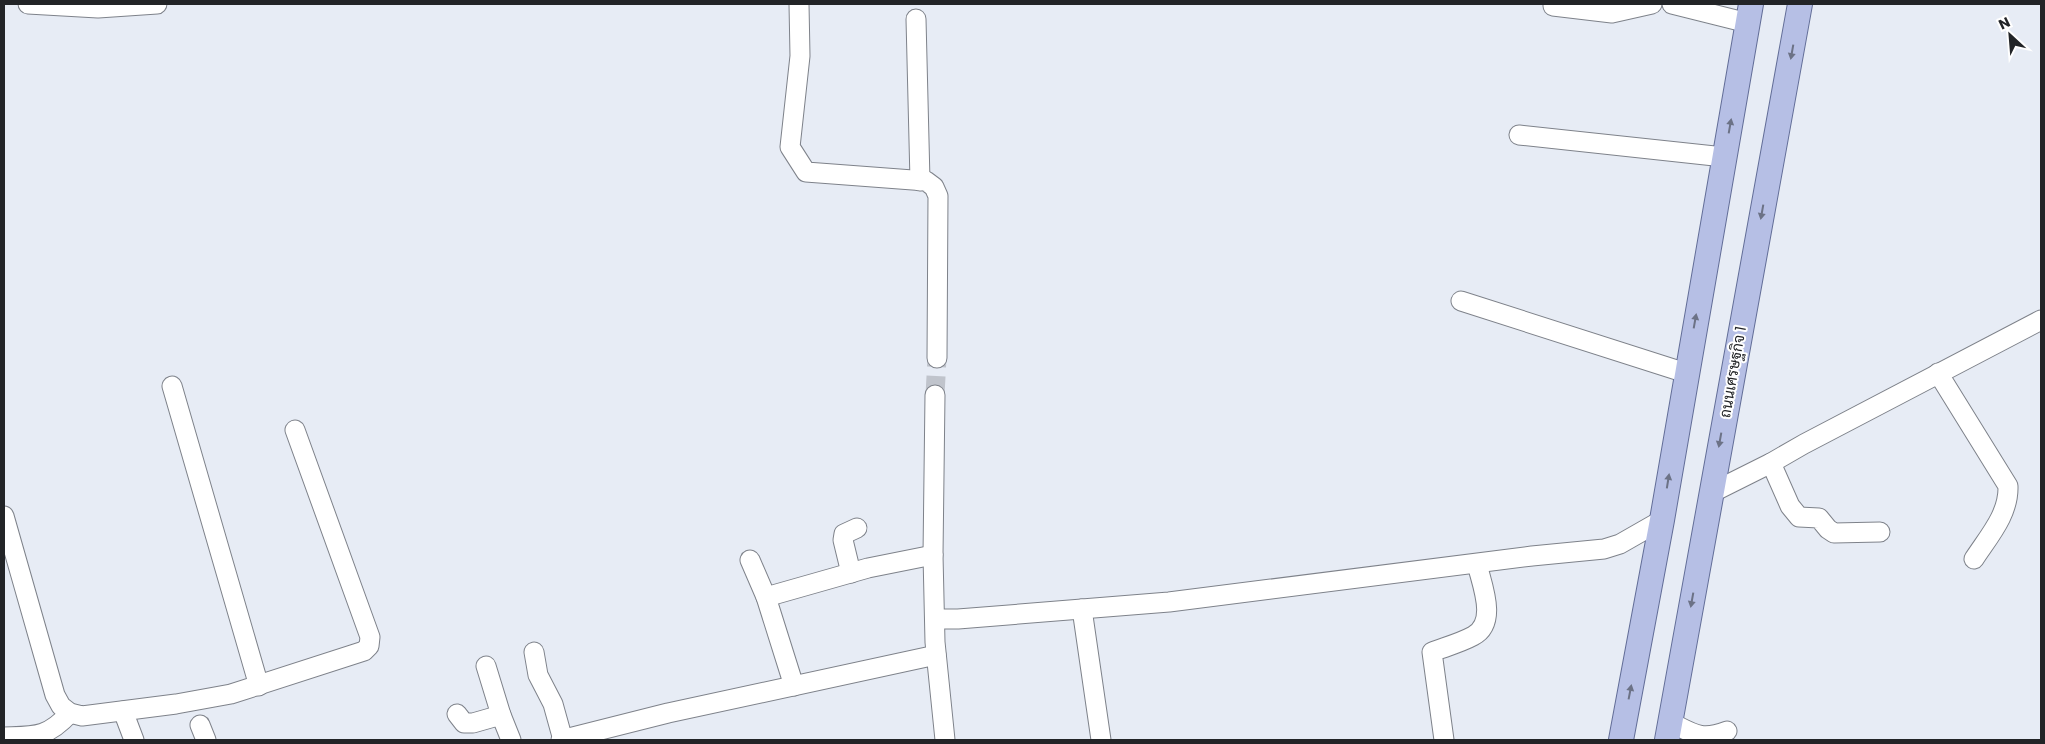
<svg xmlns="http://www.w3.org/2000/svg" width="2045" height="744" font-family="Poppins,Sarabun,sans-serif">
<rect width="100%" height="100%" fill="#e7ecf5"/>
<g fill="none" stroke-linecap="round" stroke-linejoin="round">
<polyline stroke="#c0c4cc" stroke-width="19" stroke-dasharray="19 9" stroke-linecap="butt" points="935,395 937,358"/>
<defs>
<g id="minor">
<polyline points="28,4 98,8 157,4"/>
<polyline points="799,4 800,56 790,147 806,172 926,181 934,187 938,196 937,358"/>
<polyline points="1672,4 1748,23"/>
<polyline points="1553,6 1612,13 1652,4"/>
<polyline points="916,19 920,181"/>
<polyline points="1519,135 1724,157"/>
<polyline points="1461,301 1686,373"/>
<path d="M1938,373l70,113c1,28 -19,50 -34,73"/>
<polyline points="172,386 259,686"/>
<polyline points="935,395 933,555 935,642 945,740"/>
<polyline points="1771,463 1790,506 1799,517 1819,518 1828,529 1834,533 1880,532"/>
<polyline points="1711,493 1771,463 1804,444 2041,320"/>
<polyline points="4,516 55,695 61,706 70,713 82,716 176,704 231,694 364,651 369,646 370,637 295,430"/>
<polyline points="750,560 766,597 868,568 933,555"/>
<polyline points="851,573 843,540 844,534 857,528"/>
<polyline points="766,597 794,686"/>
<polyline points="1082,609 1101,740"/>
<polyline points="935,619 958,619 1169,602 1532,556 1604,549 1620,544 1662,520"/>
<polyline points="534,652 538,675 553,704 563,740"/>
<polyline points="486,666 501,715"/>
<polyline points="123,711 134,740"/>
<polyline points="457,714 464,723 473,723 501,715 511,740"/>
<path d="M1670,722c24,12 31,19 57,9"/>
<polyline points="200,725 206,740"/>
<path d="M4,737c31,-1 43,1 66,-24"/>
<polyline points="561,740 668,713 936,655"/>
<path d="M1444,740l-12,-88c13,-5 28,-9 41,-16 25,-13 9,-51 4,-72"/>
</g>
<g id="major">
<polyline points="1621,740 1662,520 1751,4"/>
<polyline points="1667,740 1800,4"/>
</g>
</defs>
<use href="#minor" stroke="#7e828a" stroke-width="21"/>
<use href="#major" stroke="#626d97" stroke-width="26"/>
<use href="#minor" stroke="#fff" stroke-width="19"/>
<use href="#major" stroke="#b6bfe5" stroke-width="24"/>
</g>
<defs><path id="oneway-solid" d="M-6-.8H1V-3.2L6.5 0L1 3.2V.8H-6Z" transform="scale(1.25)"/></defs>
<g fill="#6c7286">
<use href="#oneway-solid" transform="translate(1792 52) rotate(100)"/>
<use href="#oneway-solid" transform="translate(1730 126) rotate(-80)"/>
<use href="#oneway-solid" transform="translate(1762 212) rotate(100)"/>
<use href="#oneway-solid" transform="translate(1695 321) rotate(-80)"/>
<use href="#oneway-solid" transform="translate(1720 440) rotate(100)"/>
<use href="#oneway-solid" transform="translate(1668 481) rotate(-81)"/>
<use href="#oneway-solid" transform="translate(1692 600) rotate(100)"/>
<use href="#oneway-solid" transform="translate(1630 692) rotate(-79)"/>
</g>
<g text-anchor="middle" stroke-width="4" stroke-linejoin="round" paint-order="stroke">
<g font-size="15" fill="#222427" stroke="#fff">
<text transform="translate(1733 372) rotate(-80)" y="5">ถนนเศรษฐกิจ 1</text>
</g>
</g>
<rect width="2045" height="744" fill="none" stroke="#222427" stroke-width="10"/>
<g transform="translate(2010 35) rotate(334)" stroke="#ffffff" stroke-width="4" paint-order="stroke">
<path d="M0-4L9 19L0 12L-9 19Z" fill="#222427"/>
<text y="-8" font-size="14" font-weight="bold" text-anchor="middle" fill="#222427">N</text>
</g>
</svg>
